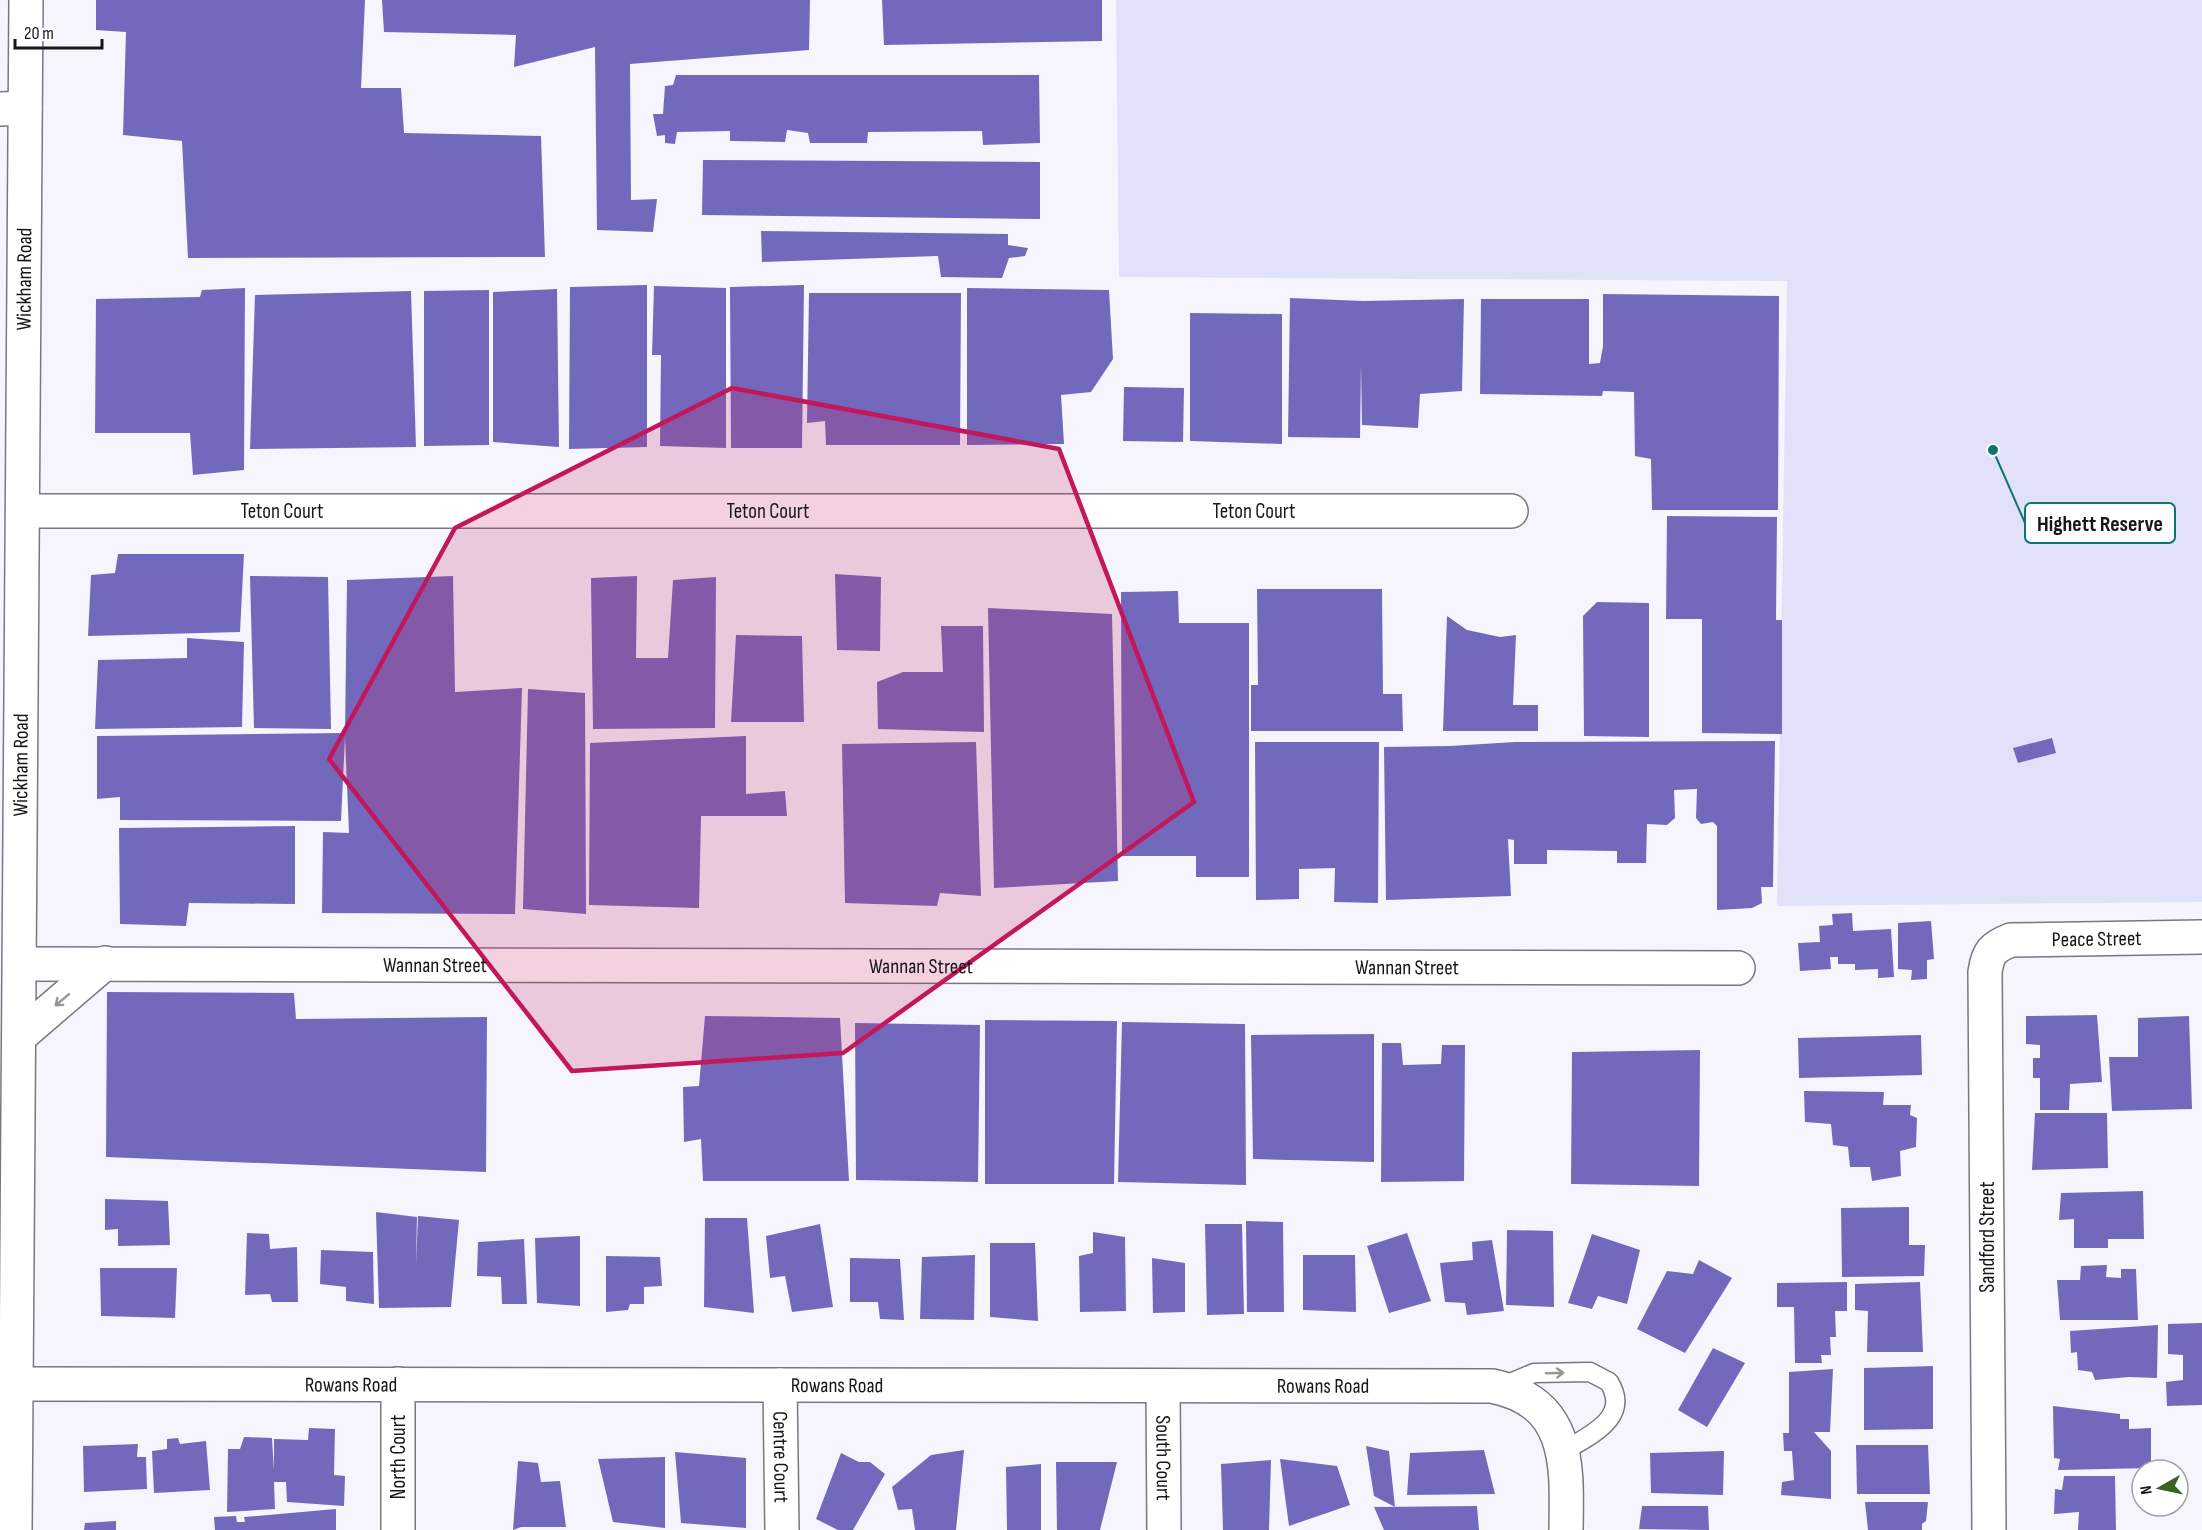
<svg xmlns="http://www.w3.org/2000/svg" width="2202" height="1530" font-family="'Sofia Sans Condensed',sans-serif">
<rect width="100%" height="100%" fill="#f6f5fd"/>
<polygon fill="#e2e1fa" points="1116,0 2202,0 2202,902 1777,906 1787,281 1119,277"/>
<g fill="#7369bc">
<polygon points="96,0 365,0 361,88 401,88 404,133 541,136 545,257 188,258 182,141 123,135 126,32 96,30"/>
<polygon points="382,0 810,0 809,50 630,64 631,200 657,199 653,232 597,230 595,47 514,67 516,35 384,32"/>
<polygon points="882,0 1102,0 1102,41 884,45"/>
<polygon points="676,75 1039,75 1040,143 983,145 982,131 868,132 867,143 810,143 808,133 787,130 785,142 730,141 730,131 677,132 675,144 665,143 665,135 657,136 653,114 663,114 665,86 673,85"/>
<polygon points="703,160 1040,162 1040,219 702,215"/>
<polygon points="761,231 1008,234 1008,245 1028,248 1025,256 1009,258 1002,278 941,277 938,256 762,262"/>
<polygon points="647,285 647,447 569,449 570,287"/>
<polygon points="804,285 802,448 731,448 730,287"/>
<polygon points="654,286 726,288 726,448 660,446 661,355 652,355"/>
<polygon points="245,288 244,470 193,475 190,433 95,433 96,299 200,297 202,290"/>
<polygon points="967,288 1109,290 1113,359 1091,392 1061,395 1064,444 967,445"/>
<polygon points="557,289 559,447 493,442 493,292"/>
<polygon points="489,290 489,445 424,446 424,291"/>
<polygon points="411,291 416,447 250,449 255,295"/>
<polygon points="809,293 961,293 960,445 826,445 825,421 807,423"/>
<polygon points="1603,294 1779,296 1778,510 1652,510 1651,459 1635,456 1634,392 1603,391 1602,396 1480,394 1481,299 1589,299 1589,364 1600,363 1603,346"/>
<polygon points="1290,298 1363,301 1464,299 1462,391 1420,394 1418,428 1362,425 1361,365 1360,438 1288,437"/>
<polygon points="1190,313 1282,314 1282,444 1190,441"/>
<polygon points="1124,387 1184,388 1183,442 1123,441"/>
<polygon points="1667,516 1777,517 1776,620 1782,620 1782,734 1702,733 1702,619 1666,619"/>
<polygon points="118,554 244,554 240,632 88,636 91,575 115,573"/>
<polygon points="835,574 881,577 880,651 837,650"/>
<polygon points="250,576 328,577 331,729 254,728"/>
<polygon points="453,576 455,692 522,688 515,914 322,913 323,832 349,833 345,737 341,821 120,820 120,797 97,799 97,736 345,733 347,580"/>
<polygon points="637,576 636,658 668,658 673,580 716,577 715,728 593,729 591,578"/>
<polygon points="1257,589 1382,589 1383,694 1402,694 1403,731 1251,731 1251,685 1258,685"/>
<polygon points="1178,591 1179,623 1249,623 1249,877 1196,877 1196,856 1122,856 1121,592"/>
<polygon points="1597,602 1649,603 1649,737 1584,736 1583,616"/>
<polygon points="988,608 1112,614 1118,881 994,888"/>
<polygon points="1447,616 1467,630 1500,637 1516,635 1513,705 1538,705 1538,731 1443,731"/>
<polygon points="941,626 983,626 984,732 878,729 877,682 903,672 943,672"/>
<polygon points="736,635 802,636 804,722 731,722"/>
<polygon points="187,638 244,642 242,727 95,729 98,660 187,658"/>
<polygon points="528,689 585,693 586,914 523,909"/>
<polygon points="746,736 746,794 785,791 787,816 701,816 699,908 589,905 590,743"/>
<polygon points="2052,738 2056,753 2018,763 2013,748"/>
<polygon points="1775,741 1773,887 1761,887 1762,903 1752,908 1717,910 1717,826 1713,822 1701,824 1696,818 1697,789 1674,790 1675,818 1667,825 1647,824 1646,863 1617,863 1617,851 1547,850 1547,864 1514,864 1514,840 1508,839 1511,896 1386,900 1384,747 1450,746 1515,742"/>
<polygon points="976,742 981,896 940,893 937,906 845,903 842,744"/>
<polygon points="1255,742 1379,742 1378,903 1334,902 1335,868 1299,869 1299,899 1256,900"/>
<polygon points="295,826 295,904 189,903 186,926 120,924 119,828"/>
<polygon points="1852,913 1853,931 1891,929 1894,977 1878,978 1878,969 1855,970 1855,964 1838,964 1838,957 1830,957 1831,969 1800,971 1798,943 1820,942 1819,926 1833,925 1832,914"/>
<polygon points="1931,921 1934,959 1927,960 1927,979 1911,980 1912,970 1898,969 1898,923"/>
<polygon points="107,992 294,993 296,1019 487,1017 486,1172 106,1157"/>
<polygon points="2097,1015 2102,1082 2070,1084 2069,1110 2040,1110 2040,1078 2033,1078 2033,1058 2040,1058 2040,1045 2026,1044 2026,1016"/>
<polygon points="705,1016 840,1018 849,1181 703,1181 701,1139 684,1142 683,1087 699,1086"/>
<polygon points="2189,1016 2192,1109 2112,1111 2109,1057 2138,1057 2138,1018"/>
<polygon points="985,1020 1117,1021 1114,1184 985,1184"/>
<polygon points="1122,1022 1245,1024 1246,1185 1118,1182"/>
<polygon points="855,1023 980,1025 978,1182 856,1180"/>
<polygon points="1374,1034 1374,1162 1253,1159 1251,1035"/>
<polygon points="1921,1035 1922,1075 1799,1078 1798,1038"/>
<polygon points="1382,1043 1401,1043 1403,1065 1441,1064 1442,1045 1465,1045 1464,1181 1381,1182"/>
<polygon points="1700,1050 1699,1186 1571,1184 1572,1052"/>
<polygon points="1804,1091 1884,1092 1883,1105 1911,1105 1910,1115 1917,1118 1916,1147 1900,1151 1901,1176 1872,1181 1870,1167 1850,1167 1848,1147 1833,1145 1831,1124 1805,1122"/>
<polygon points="2035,1113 2107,1113 2108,1168 2032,1170"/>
<polygon points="2143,1191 2144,1239 2108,1239 2108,1248 2074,1248 2074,1219 2059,1220 2061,1193"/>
<polygon points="105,1199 168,1201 170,1245 118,1246 118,1229 105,1230"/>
<polygon points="1909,1207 1909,1245 1925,1245 1924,1276 1842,1277 1841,1208"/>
<polygon points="376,1212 417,1217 416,1266 418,1216 459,1220 451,1307 379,1308"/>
<polygon points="705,1218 747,1218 754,1313 704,1307"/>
<polygon points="1246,1221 1283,1222 1284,1312 1247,1312"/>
<polygon points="820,1224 833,1307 792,1312 785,1276 770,1278 766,1236"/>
<polygon points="1205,1224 1242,1224 1244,1314 1207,1315"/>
<polygon points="1507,1230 1553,1231 1554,1307 1506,1305"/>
<polygon points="1093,1232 1125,1237 1126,1311 1080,1312 1079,1256 1093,1253"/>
<polygon points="247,1233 269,1234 270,1249 297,1247 298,1302 272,1302 270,1294 245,1295"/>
<polygon points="1407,1233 1431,1301 1389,1313 1367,1246"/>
<polygon points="1592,1234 1640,1250 1627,1304 1598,1296 1592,1309 1568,1303"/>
<polygon points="580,1236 580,1306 537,1303 535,1238"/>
<polygon points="524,1239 527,1304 502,1304 501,1277 477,1276 478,1242"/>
<polygon points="1492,1240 1504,1311 1467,1315 1465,1303 1445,1302 1440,1263 1473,1260 1472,1242"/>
<polygon points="990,1243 1035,1243 1038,1321 990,1317"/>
<polygon points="321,1250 373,1252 374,1304 346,1301 346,1287 320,1284"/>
<polygon points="975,1255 974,1320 920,1319 922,1257"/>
<polygon points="1303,1255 1355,1255 1356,1312 1303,1310"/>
<polygon points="606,1256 660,1257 662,1286 644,1287 644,1304 630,1304 628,1310 606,1312"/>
<polygon points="850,1258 900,1259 904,1320 880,1319 878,1302 850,1302"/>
<polygon points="1152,1258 1185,1263 1185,1312 1153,1313"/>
<polygon points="1699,1260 1732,1278 1685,1353 1637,1329 1667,1271 1693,1274"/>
<polygon points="2107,1265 2106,1277 2121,1278 2121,1269 2136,1269 2138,1320 2060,1320 2057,1280 2080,1280 2081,1266"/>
<polygon points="100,1268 177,1268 175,1318 101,1316"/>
<polygon points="1847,1282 1847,1311 1835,1311 1836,1337 1830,1337 1831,1355 1821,1355 1822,1363 1795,1363 1794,1307 1777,1307 1777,1283"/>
<polygon points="1920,1282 1923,1352 1867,1352 1868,1311 1855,1310 1855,1284"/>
<polygon points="2202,1323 2202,1405 2167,1406 2166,1382 2183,1380 2183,1355 2168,1354 2168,1324"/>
<polygon points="2158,1325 2157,1378 2129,1377 2095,1380 2092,1372 2078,1370 2077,1352 2071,1353 2070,1331"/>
<polygon points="1713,1348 1745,1363 1707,1427 1678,1410"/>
<polygon points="1933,1366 1933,1429 1864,1430 1864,1368"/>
<polygon points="1833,1369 1830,1432 1814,1432 1831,1451 1831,1499 1781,1495 1782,1482 1794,1480 1792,1451 1784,1451 1783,1433 1789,1433 1789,1372"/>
<polygon points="2053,1406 2120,1414 2120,1419 2129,1419 2129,1429 2151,1428 2151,1468 2058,1470 2060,1459 2054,1458"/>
<polygon points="309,1428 335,1429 334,1475 345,1476 344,1506 287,1502 286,1482 274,1482 275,1509 227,1512 228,1449 240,1449 244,1437 272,1438 274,1470 274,1439 308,1440"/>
<polygon points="178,1438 180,1444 206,1441 210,1490 154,1493 152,1451 167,1449 167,1439"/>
<polygon points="138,1444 137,1457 146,1457 147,1489 84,1492 83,1446"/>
<polygon points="1856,1445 1928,1445 1930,1494 1857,1494"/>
<polygon points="1366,1446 1389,1451 1395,1507 1374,1496"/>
<polygon points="964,1450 956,1530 915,1530 912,1509 898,1510 892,1487 931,1455"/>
<polygon points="1484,1450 1495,1494 1407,1495 1410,1453"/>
<polygon points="1724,1451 1723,1495 1651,1493 1650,1453"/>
<polygon points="675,1452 746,1458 746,1528 681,1523"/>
<polygon points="841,1453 859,1462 870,1462 885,1474 853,1530 838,1530 816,1519"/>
<polygon points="665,1457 665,1528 613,1522 598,1459"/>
<polygon points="1280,1459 1337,1466 1350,1505 1289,1526"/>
<polygon points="1271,1460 1269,1530 1223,1530 1221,1464"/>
<polygon points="518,1461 538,1463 541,1482 560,1481 566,1527 521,1527 513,1530"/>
<polygon points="1056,1462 1117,1462 1100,1530 1057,1530"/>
<polygon points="1041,1464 1041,1530 1007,1530 1006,1467"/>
<polygon points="2064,1476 2115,1476 2116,1530 2078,1530 2079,1512 2054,1514 2055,1489 2062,1490"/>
<polygon points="1865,1502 1928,1502 1926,1521 1922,1524 1922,1530 1868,1530"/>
<polygon points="1477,1506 1479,1530 1384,1530 1374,1507"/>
<polygon points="1642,1506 1708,1506 1709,1530 1639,1529"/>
<polygon points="336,1509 336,1530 215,1530 214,1517 236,1516 237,1522 245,1522 244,1517"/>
<polygon points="116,1521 116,1530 84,1530 85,1523"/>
</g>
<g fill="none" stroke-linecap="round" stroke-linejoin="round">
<defs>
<path id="lane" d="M1501,1387l33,-14 56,-1 19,10c22,36 -19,53 -45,69"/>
<g id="street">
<polyline points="0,109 25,108"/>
<path id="s1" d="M24,511h1487"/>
<path id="s2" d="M21,964l1717,4"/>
<polyline points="20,1036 105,963"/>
<polyline points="398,1384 398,1530"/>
<path id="s3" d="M780,1385l2,145"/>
<path id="s4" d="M1163,1386l1,144"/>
<path id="s5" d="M1989,1530l-4,-558c3,-20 8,-25 26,-32l191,-3"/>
</g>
<g id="secondary">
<path id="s6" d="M0,1384l1492,2c79,16 75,79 74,144"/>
<path id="s7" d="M15,1530l11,-1530"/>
</g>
</defs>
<use href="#lane" stroke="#797881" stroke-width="21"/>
<use href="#street" stroke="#797881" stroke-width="36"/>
<use href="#secondary" stroke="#797881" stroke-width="36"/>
<use href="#lane" stroke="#fff" stroke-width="18"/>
<use href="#street" stroke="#fff" stroke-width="33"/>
<use href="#secondary" stroke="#fff" stroke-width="33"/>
</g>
<defs><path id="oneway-shaft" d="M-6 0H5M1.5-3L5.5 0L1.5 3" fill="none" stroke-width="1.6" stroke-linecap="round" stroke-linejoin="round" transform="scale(1.5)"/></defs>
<g stroke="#969698">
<use href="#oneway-shaft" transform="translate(62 1000) rotate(140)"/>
<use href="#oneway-shaft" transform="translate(1555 1373) rotate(-2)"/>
</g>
<path fill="#c2185b" fill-opacity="0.2" stroke="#c2185b" stroke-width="4.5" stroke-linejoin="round" d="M732,388l327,61 135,353 -351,251 -271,18 -243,-312 126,-231z"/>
<g text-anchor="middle" stroke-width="4.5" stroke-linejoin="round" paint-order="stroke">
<g font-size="21" fill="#161619" stroke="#fff">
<text dy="7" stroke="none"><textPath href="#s7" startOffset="1251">Wickham Road</textPath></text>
<text dy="7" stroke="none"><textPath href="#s1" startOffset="258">Teton Court</textPath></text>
<text dy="7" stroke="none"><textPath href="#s1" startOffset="744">Teton Court</textPath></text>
<text dy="7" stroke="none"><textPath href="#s1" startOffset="1230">Teton Court</textPath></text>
<text dy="7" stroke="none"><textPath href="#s7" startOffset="765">Wickham Road</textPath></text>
<text dy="7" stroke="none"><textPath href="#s5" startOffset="688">Peace Street</textPath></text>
<text dy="7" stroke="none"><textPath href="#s2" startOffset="414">Wannan Street</textPath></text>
<text dy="7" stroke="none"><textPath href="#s2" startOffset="900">Wannan Street</textPath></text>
<text dy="7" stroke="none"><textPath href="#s2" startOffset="1386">Wannan Street</textPath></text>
<text transform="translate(1987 1237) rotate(-90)" y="7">Sandford Street</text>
<text dy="7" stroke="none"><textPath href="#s6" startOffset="351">Rowans Road</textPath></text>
<text dy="7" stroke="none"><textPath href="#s6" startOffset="837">Rowans Road</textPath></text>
<text dy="7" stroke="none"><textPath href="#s6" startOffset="1323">Rowans Road</textPath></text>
<text transform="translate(398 1457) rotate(-90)" y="7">North Court</text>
<text dy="7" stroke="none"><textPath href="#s3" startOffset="72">Centre Court</textPath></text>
<text dy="7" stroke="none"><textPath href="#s4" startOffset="72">South Court</textPath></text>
</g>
</g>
<path fill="none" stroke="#0f766e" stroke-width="2" d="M1993 450L2025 523"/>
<circle fill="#0f766e" stroke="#fff" stroke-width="2" cx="1993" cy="450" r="6"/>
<rect fill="#fff" stroke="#0f766e" stroke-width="2" x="2025" y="503" width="150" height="40" rx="6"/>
<g font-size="22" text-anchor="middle" font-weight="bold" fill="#161619">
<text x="2100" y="531">Highett Reserve</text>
</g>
<g transform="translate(2160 1488) rotate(261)"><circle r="28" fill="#ffffff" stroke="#a2a2a3" stroke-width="1.5"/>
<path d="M0-4.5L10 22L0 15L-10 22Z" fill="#376422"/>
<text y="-9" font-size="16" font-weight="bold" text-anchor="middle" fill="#161619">N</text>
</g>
<path d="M15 39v9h87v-9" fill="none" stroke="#161619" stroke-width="3"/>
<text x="24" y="39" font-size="18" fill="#161619" stroke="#ffffff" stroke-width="4.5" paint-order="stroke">20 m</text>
</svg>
